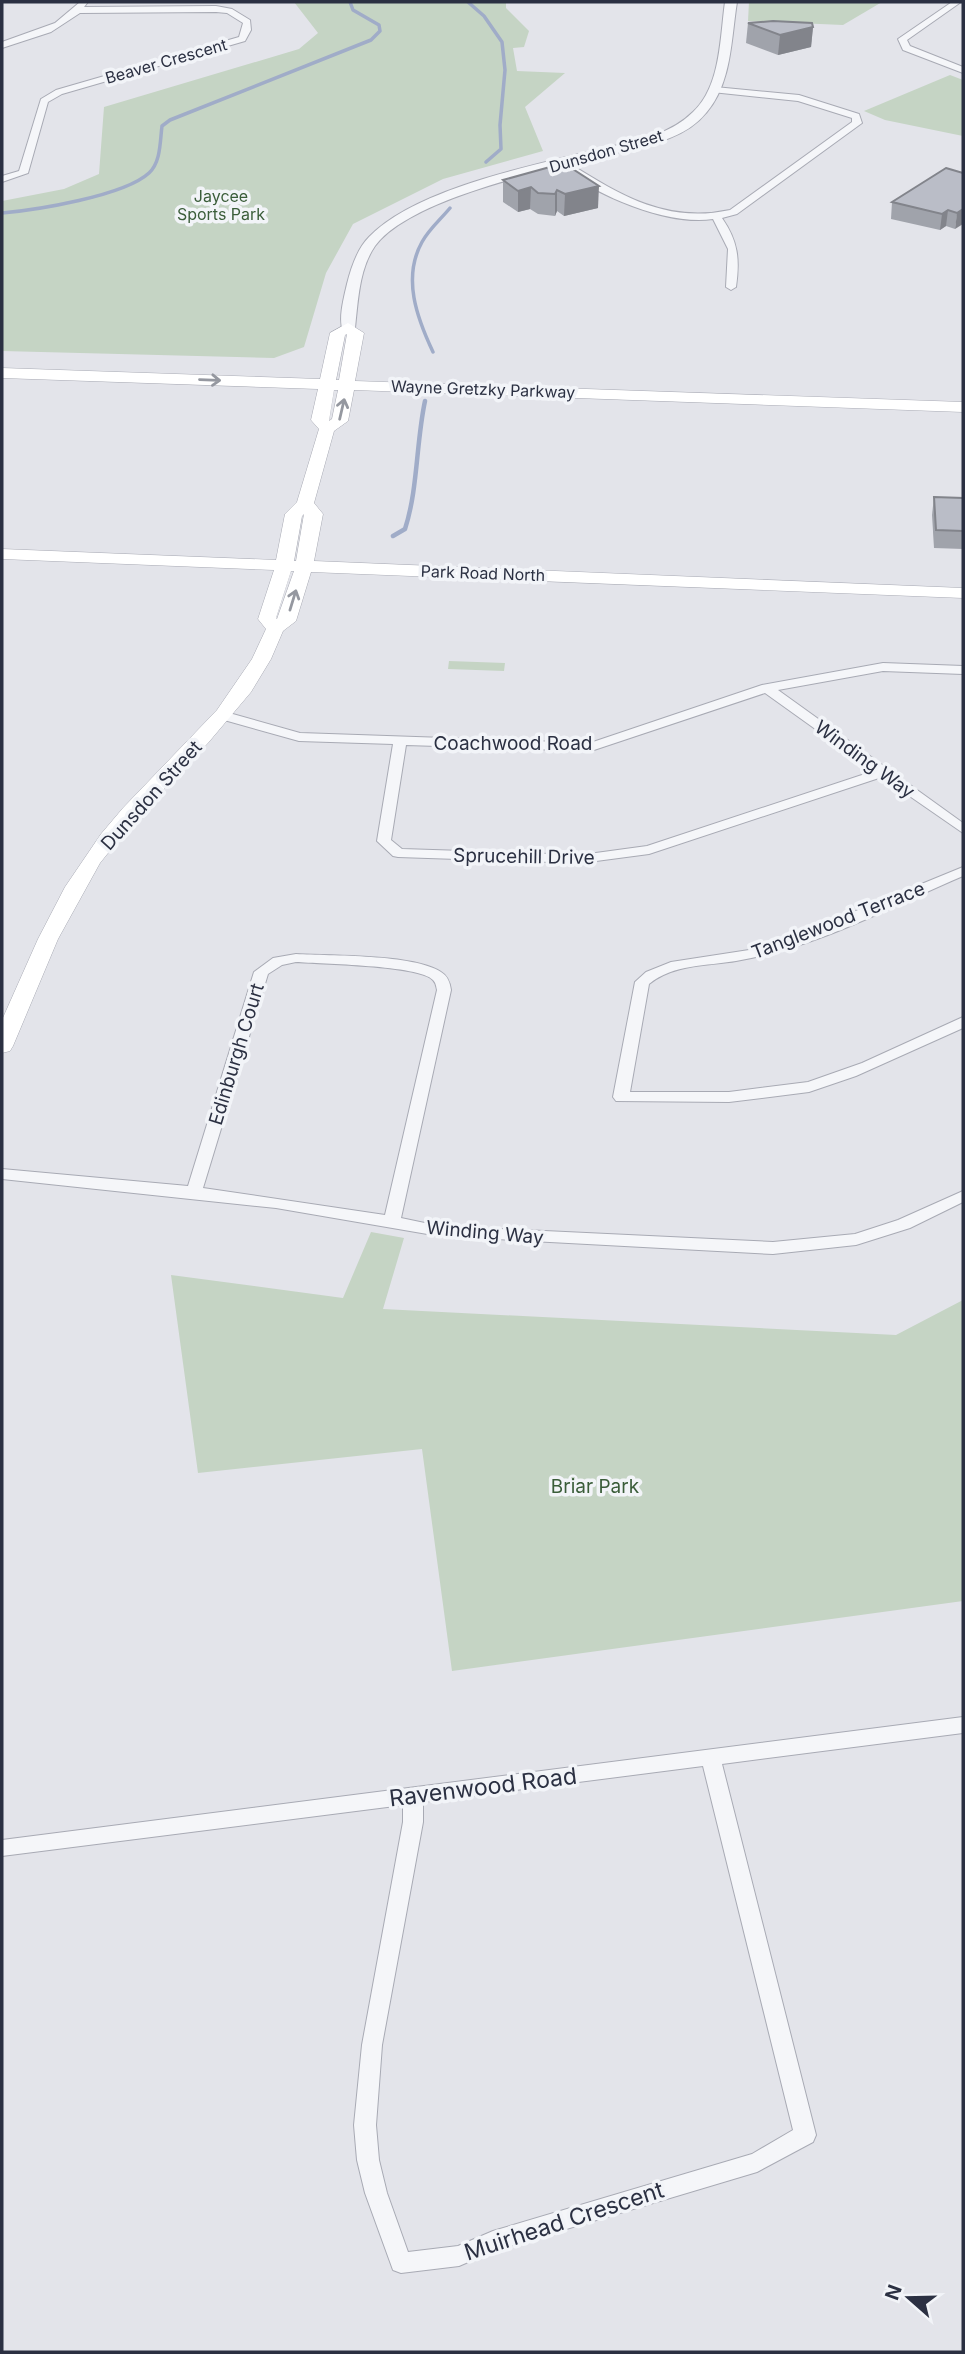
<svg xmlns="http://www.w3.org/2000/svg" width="965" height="2354" font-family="Inter,sans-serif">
<rect width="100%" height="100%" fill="#e3e4ea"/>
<g fill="#c5d4c4">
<polygon points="294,2 506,2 506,8 529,31 524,47 513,48 517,71 565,73 525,107 543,151 443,179 353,224 326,273 304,347 274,358 2,351 2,201 64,189 99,174 104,107 299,49 318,33"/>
<polygon points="749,2 882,2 843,25 748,21"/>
<polygon points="950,75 963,80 963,136 885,120 864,111"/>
<polygon points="449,661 505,663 504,671 448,669"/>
<polygon points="371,1232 404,1238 383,1309 896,1335 963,1300 963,1601 452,1671 422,1449 198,1473 171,1275 343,1298"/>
</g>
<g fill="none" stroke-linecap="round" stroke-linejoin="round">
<g stroke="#a0acc8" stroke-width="3.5">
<polyline points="468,2 484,16 502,42 505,70 500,125 501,149 486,162"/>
<path d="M2,213c34,-3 122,-17 147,-40 12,-11 11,-32 13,-47l8,-6 201,-80 9,-9 -1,-6 -26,-15 -3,-8"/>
<path d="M433,352c-16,-34 -31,-74 -11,-110 7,-13 19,-23 28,-34"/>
</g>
<path stroke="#a0acc8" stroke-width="4.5" d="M393,536l12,-7c13,-40 11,-86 20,-128"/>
<defs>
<g id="minor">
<polygon points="80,2 88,2 84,7 216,6 232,9 250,20 251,30 245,41 62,94 48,102 28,173 2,182 2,176 19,171 41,99 56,90 239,37 243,23 227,13 216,12 80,13 51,32 2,48 2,42 55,23"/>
<polygon points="952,2 961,2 907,40 910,46 963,67 963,73 903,50 898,39"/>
<path d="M715,87l84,8 60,19 3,9 -125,91 -15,4c16,23 18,41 14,69l-5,3 -5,-3 2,-38 -15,-30c-45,7 -121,-24 -154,-55l8,-2c53,33 99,62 163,48l122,-88v-4l-54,-17 -86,-9 -2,-2z"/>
<path d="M883,663l80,3v8l-80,-3 -105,19 185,133v10l-81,-56 -233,77 -68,9 -183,-6 -5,-1 -16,-15 16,-97 -94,-3 -82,-23 -1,-3 6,-4 78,22 290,10 172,-58zM765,693l109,78 -227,75 -66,9 -179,-6 -11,-9 15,-95 185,6z"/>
<path d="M963,867v9c-73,31 -147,72 -227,85 -29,5 -63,3 -87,23l-19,108h99l79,-10 54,-19 101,-46v11l-107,48 -47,16 -80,10 -113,-1 -3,-4 22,-115 11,-10 25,-10 78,-12 48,-15z"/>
<path d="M296,954c34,2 118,0 145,18 7,4 9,11 10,18l-50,228 38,8 334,16 82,-8 43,-14 65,-29v11l-53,26 -54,17 -83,9 -334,-18 -163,-28 -274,-29v-10l186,17 66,-214 19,-14zM296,962c24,2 124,3 137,18 3,3 3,6 4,10l-52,225 -182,-27 65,-214 14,-9z"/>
<path d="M963,1717v16l-241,31 94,371 -3,7 -56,30 -261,78 -37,16 -58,7 -8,-3 -28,-77 -8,-33 -3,-35 8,-80 41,-223v-17l-401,51v-16zM703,1766l90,364 -41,24 -259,77 -35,15 -50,6 -21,-59 -8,-33 -3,-35 6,-80 41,-223v-20z"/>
</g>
<path id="tertiary" d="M725,2h12c-6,37 -5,81 -31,111 -20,25 -56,32 -86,39 -60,15 -208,44 -245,94 -16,23 -17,55 -20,82l-12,3c-5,-12 1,-34 4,-47 4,-16 10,-35 22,-47 47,-49 166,-72 231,-88 32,-7 69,-13 93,-37 28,-26 27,-75 32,-110z"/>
<path id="secondary" d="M348,323l16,10 -9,48 608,21v10l-609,-22 -6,31 -14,10 -20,72 9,11 -9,47 649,27v10l-652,-26 -15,49 -13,10 -12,28 -20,33 -43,51 -71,74 -37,46 -42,76 -45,107 -3,5 -8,2v-33l36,-81 27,-52 36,-53 22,-26 94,-98 35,-51 14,-30 -8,-10 16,-49 -272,-11v-10l274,11 9,-46 12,-12 22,-73 -8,-9 7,-31 -316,-11v-10l318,11 10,-46zM347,334l-8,46h-3l9,-45zM334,390h4l-6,29 -3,2zM304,514l-8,47h-2l8,-45zM291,571h3l-17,48 -1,-1z"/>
</defs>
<use href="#minor" stroke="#a8aab4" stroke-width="2"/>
<use href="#tertiary" stroke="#a8aab4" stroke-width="2"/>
<use href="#secondary" stroke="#a8aab4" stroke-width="1"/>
<use href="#minor" fill="#f5f6f9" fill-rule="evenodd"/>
<use href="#tertiary" fill="#f5f6f9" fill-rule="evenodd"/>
<use href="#secondary" fill="#fff" fill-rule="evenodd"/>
</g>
<g fill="#a0a3ab">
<polygon points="748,23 813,27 811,47 778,55 746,43"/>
<polygon points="557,165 598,208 564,216 557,211 555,216 538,214 530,209 518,212 503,202 503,180"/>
<polygon points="963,173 955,229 946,226 940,230 891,219 892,202"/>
<polygon points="934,497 963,498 963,549 934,548 932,515"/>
</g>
<g fill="#82848b">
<polygon points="813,27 811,47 778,55 780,35"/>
<polygon points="599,186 598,208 564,216 565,194"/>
<polygon points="531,187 530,209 518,212 518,191"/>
<polygon points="557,190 557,211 555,216 555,194"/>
<polygon points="963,209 963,224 955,229 957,213"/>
<polygon points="948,210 946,226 940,230 942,214"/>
</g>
<g fill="#babdc7" stroke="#82848b" stroke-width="2">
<polygon points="773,21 812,23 813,27 780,35 748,23"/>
<polygon points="557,165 568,166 599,186 565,194 557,190 555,194 538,193 531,187 518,191 503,180"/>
<polygon points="946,168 963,173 963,209 957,213 948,210 942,214 892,202"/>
<polygon points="934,497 963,498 963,531 936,530"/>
</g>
<defs><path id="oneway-shaft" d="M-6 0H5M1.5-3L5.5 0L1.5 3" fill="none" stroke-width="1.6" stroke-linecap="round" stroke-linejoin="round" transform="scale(1.75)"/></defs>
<g stroke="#9598a0">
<use href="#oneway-shaft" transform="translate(210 380) rotate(2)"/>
<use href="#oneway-shaft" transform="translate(342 409) rotate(-77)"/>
<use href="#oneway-shaft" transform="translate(293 600) rotate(-73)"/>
</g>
<g text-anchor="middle" stroke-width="7" stroke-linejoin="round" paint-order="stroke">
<g font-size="16" fill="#2b3042" stroke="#f2f4f8">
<text transform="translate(166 61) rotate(-16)" y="6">Beaver Crescent</text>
<text transform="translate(606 151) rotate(-16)" y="6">Dunsdon Street</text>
<text transform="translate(483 389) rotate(2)" y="6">Wayne Gretzky Parkway</text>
<text transform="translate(483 573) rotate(2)" y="6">Park Road North</text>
</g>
<g font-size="16" fill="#3a5d39" stroke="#f2f4f8">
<text x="221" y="202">Jaycee<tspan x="221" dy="18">Sports Park</tspan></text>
</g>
<g font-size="19" fill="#2b3042" stroke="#f2f4f8">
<text x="513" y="750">Coachwood Road</text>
<text transform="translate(865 759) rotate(36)" y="7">Winding Way</text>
<text transform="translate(151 795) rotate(-48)" y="7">Dunsdon Street</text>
<text transform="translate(524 856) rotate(1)" y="7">Sprucehill Drive</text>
<text transform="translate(838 920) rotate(-21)" y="7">Tanglewood Terrace</text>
<text transform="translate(236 1054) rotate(-73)" y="7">Edinburgh Court</text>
<text transform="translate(485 1232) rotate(5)" y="7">Winding Way</text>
</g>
<g font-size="19" fill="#3a5d39" stroke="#f2f4f8">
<text x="595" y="1493">Briar Park</text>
</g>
<g font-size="23" fill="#2b3042" stroke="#f2f4f8">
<text transform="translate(483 1787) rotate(-7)" y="8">Ravenwood Road</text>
<text transform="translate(564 2221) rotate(-18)" y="8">Muirhead Crescent</text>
</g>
</g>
<rect width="965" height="2354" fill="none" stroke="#2b3042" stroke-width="7"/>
<g transform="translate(909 2298) rotate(290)" stroke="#f2f4f8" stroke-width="5" paint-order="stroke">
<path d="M0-5L12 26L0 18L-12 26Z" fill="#2b3042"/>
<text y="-10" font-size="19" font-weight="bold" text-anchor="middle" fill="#2b3042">N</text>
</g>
</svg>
